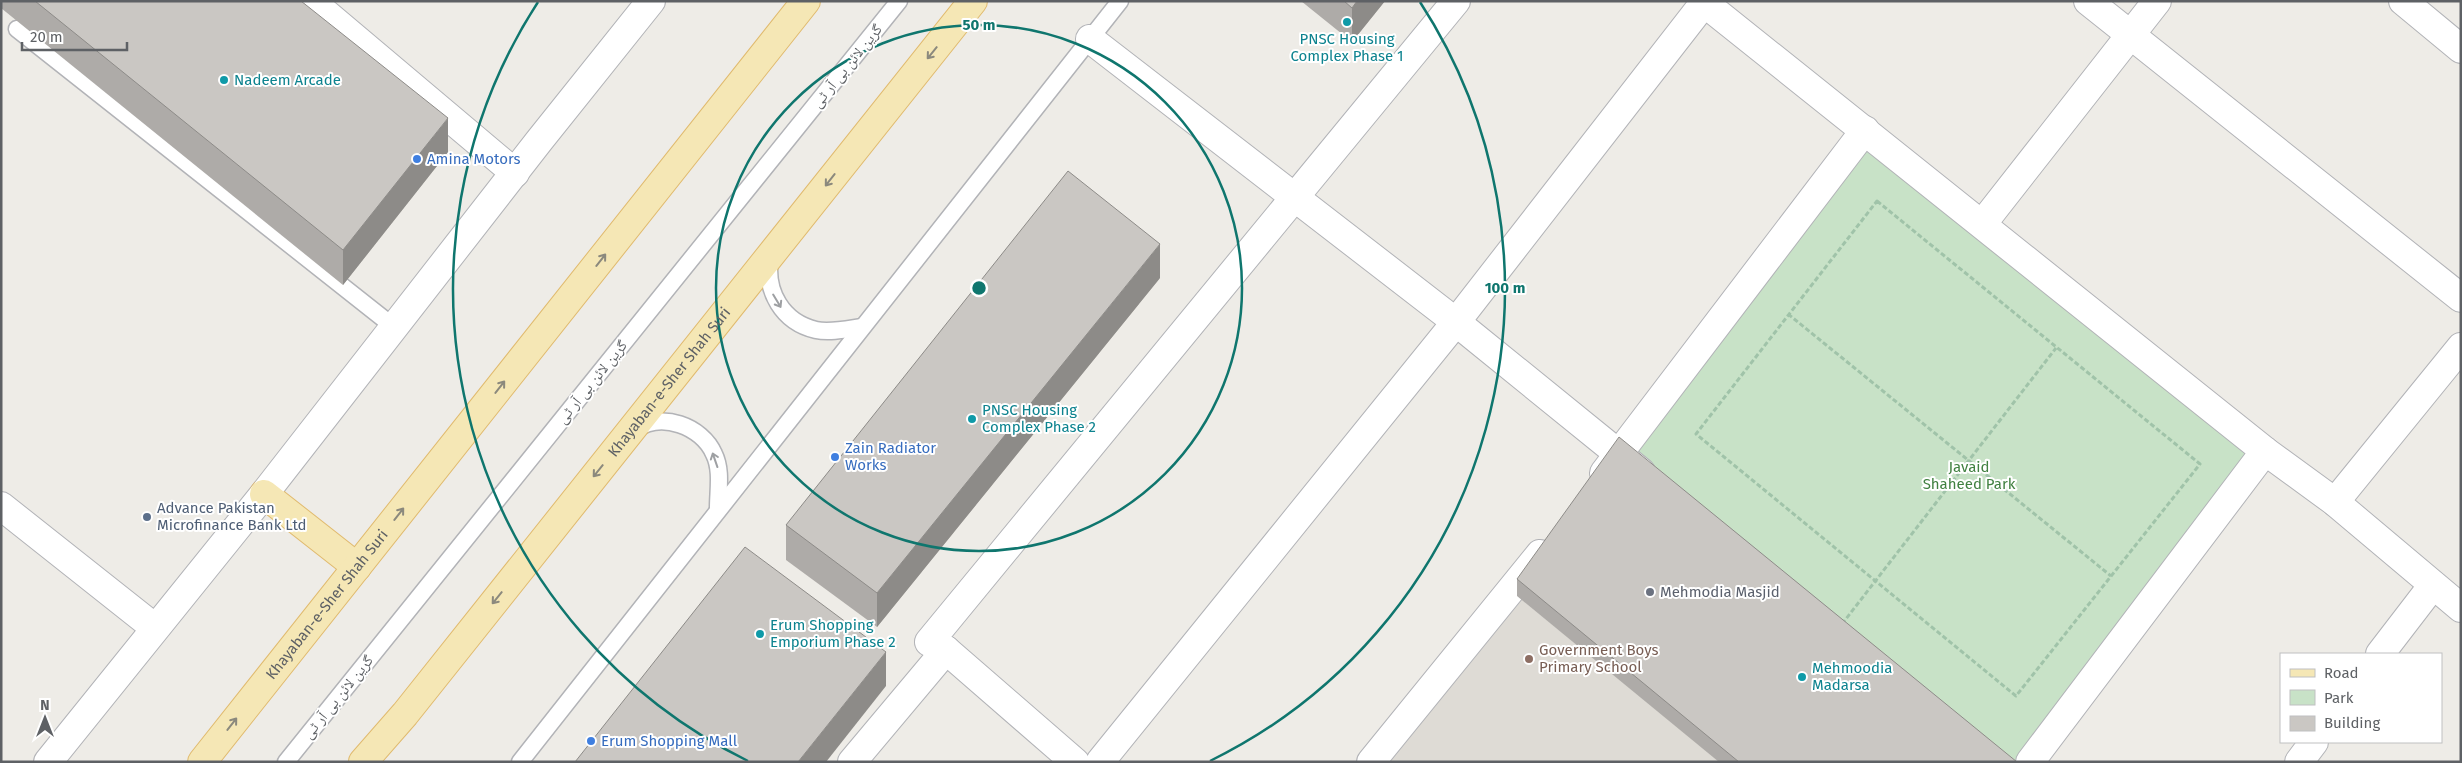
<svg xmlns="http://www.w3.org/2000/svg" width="2462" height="763" font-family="'Fira Sans','Noto Naskh Arabic',sans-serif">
<rect width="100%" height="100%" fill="#eeece7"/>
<polygon fill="#dedbd5" points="1517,596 1721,762 1376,762"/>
<polygon fill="#c8e2c7" points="1865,130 2265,451 2030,762 1997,762 1619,454"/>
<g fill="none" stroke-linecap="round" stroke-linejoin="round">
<defs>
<g id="service">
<polyline points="17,29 394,327"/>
<path d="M770,259c-5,32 12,63 46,71 14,3 32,-1 46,-3"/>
<path d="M635,430c26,-19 67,-4 79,24 8,16 4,36 4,54"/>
<polyline points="286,762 899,1"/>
<polyline points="520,762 1120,1"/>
</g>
<g id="minor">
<polyline points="311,1 515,173"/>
<polyline points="1702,1 2265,451 2335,502 2461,608"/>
<polyline points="2088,1 2461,298"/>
<polyline points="2403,1 2461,49"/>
<polyline points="1983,223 2157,1"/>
<polyline points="1604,473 1865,130"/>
<polyline points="2335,502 2461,347"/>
<polyline points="1,506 155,628"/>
<polyline points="2380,654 2433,585"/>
<polyline points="852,762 946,650"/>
<polyline points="1075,762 946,650 929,642 1456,1"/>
<polyline points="1100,762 1456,322 1704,3"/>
<polyline points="1371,762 1540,554"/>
<polyline points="2030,762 2265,451"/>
<polyline points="2299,762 2314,742"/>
</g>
<g id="tertiary">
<polyline points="1090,39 1456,322 1641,472"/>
<polyline points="48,762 264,494 539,141 651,1"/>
</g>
<g id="primary">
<polyline points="264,494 357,567"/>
<path id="s1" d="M202,762l604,-761"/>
<path id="s2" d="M363,762l42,-48 568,-713"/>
</g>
</defs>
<use href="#service" stroke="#b2b3b7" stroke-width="19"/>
<use href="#minor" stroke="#b2b3b7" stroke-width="30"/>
<use href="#tertiary" stroke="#b2b3b7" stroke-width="30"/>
<use href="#primary" stroke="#e0ba6e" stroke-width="30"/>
<g stroke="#a0c3a9" stroke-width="3" stroke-dasharray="5 2.5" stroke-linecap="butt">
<polygon points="1877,201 2200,464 2016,696 1696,434"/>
<polyline points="1788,314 2111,576"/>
<polyline points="1842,624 2056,348"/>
</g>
<use href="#service" stroke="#fff" stroke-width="16"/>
<use href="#minor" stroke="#fff" stroke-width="28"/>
<use href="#tertiary" stroke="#fff" stroke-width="28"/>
<use href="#primary" stroke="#f5e7b5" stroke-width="28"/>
</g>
<g fill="#aeaba8">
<polygon points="1,1 301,1 448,152 343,285 1,8"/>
<polygon points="1301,1 1385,1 1352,42"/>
<polygon points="1160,278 877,627 786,560 786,525"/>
<polygon points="1517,579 2017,762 1719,762 1517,596"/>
</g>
<g fill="#8d8b88">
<polygon points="1357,1 1385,1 1352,42 1352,8"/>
<polygon points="448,118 448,152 343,285 343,250"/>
<polygon points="1160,244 1160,278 877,627 877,593"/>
<polygon points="886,652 886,686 826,762 798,762"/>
</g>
<g fill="#cac7c3" stroke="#8d8b88">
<polygon points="35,1 301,1 448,118 343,250"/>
<polygon points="1344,1 1357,1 1352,8"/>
<polygon points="1068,171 1160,244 877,593 786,525"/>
<polygon points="1619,437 2017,762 1739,762 1517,579"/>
<polygon points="745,547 886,652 798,762 575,762"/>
</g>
<defs><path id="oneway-shaft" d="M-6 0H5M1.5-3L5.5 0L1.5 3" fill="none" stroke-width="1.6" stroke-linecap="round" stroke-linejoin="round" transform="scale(1.25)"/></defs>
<g stroke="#8b897d">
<use href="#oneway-shaft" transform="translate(932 53) rotate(129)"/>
<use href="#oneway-shaft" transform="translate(830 180) rotate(128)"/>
<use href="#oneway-shaft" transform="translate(601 260) rotate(-52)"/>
<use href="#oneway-shaft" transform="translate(500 387) rotate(-52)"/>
<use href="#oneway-shaft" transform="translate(598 471) rotate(129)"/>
<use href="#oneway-shaft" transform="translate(399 514) rotate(-52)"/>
<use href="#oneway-shaft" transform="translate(497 598) rotate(129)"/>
<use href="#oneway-shaft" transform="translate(232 724) rotate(-52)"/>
</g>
<g stroke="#9ea0a3">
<use href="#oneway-shaft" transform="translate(777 301) rotate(59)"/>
<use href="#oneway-shaft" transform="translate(715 460) rotate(-109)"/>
</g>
<g fill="none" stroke="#0f766e" stroke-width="2.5">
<circle cx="979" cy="288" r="263"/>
<path d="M748 761A526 526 0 0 1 538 2M1420 2A526 526 0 0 1 1210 761"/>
</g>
<g fill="#0f9aa8" stroke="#fff" stroke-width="2">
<circle cx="1347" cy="22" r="5"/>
<circle cx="224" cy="80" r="5"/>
<circle cx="972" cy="419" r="5"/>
<circle cx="760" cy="634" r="5"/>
<circle cx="1802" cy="677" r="5"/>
</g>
<g fill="#3f7fe0" stroke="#fff" stroke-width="2">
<circle cx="417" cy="159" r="5"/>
<circle cx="835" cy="457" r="5"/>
<circle cx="591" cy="741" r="5"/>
</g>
<circle fill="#5c6f8a" stroke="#fff" stroke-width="2" cx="147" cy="517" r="5"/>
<circle fill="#6b7280" stroke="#fff" stroke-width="2" cx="1650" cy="592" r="5"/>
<circle fill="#8d6e63" stroke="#fff" stroke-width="2" cx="1529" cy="659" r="5"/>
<g text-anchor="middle" stroke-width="4" stroke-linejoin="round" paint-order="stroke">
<g font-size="15" fill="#0d838f" stroke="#fff" text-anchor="start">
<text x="1347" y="44" text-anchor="middle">PNSC Housing<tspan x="1347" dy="17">Complex Phase 1</tspan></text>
<text x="234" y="85">Nadeem Arcade</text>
<text x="982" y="415">PNSC Housing<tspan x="982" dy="17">Complex Phase 2</tspan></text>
<text x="770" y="630">Erum Shopping<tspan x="770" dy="17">Emporium Phase 2</tspan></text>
<text x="1812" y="673">Mehmoodia<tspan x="1812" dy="17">Madarsa</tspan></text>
</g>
<g font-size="15" fill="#5e6165" stroke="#fff">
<text transform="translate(847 66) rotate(-51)" y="5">گرین لائن بی آر ٹی</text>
<text transform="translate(592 382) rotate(-51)" y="5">گرین لائن بی آر ٹی</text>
<text dy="5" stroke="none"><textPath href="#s2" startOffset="488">Khayaban-e-Sher Shah Suri</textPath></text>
<text dy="5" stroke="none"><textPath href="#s1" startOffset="201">Khayaban-e-Sher Shah Suri</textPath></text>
<text transform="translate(338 697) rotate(-51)" y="5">گرین لائن بی آر ٹی</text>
</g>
<g font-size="15" fill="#366cbe" stroke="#fff" text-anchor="start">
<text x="427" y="164">Amina Motors</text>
<text x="845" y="453">Zain Radiator<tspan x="845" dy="17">Works</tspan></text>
<text x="601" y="746">Erum Shopping Mall</text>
</g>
<g font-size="15" fill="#418141" stroke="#fff">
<text x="1969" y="472">Javaid<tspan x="1969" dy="17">Shaheed Park</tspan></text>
</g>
<g font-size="15" fill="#4e5e75" stroke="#fff" text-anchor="start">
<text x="157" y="513">Advance Pakistan<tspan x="157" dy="17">Microfinance Bank Ltd</tspan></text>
</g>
<g font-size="15" fill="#5b616d" stroke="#fff" text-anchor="start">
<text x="1660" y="597">Mehmodia Masjid</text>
</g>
<g font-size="15" fill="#785e54" stroke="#fff" text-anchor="start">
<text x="1539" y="655">Government Boys<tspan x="1539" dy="17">Primary School</tspan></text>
</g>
</g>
<circle cx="979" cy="288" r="8" fill="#0f766e" stroke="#fff" stroke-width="2.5"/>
<g font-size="15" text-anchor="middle" font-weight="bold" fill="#0f766e" stroke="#fff" stroke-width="4" stroke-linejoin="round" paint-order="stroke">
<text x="979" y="30">50 m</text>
<text x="1505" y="293">100 m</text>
</g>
<rect width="2462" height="763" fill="none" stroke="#5e6165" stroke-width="5"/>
<rect x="2280" y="653" width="162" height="90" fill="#ffffff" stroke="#bfc0c1"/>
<rect x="2290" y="669" width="25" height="8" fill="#f5e7b5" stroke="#bfc0c1"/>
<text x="2324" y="678" font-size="15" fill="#5e6165">Road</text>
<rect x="2290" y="690" width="25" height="15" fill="#c8e2c7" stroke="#bfc0c1"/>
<text x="2324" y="703" font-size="15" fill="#5e6165">Park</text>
<rect x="2290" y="716" width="25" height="15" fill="#cac7c3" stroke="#bfc0c1"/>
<text x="2324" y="728" font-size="15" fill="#5e6165">Building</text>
<g transform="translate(45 718)" stroke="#ffffff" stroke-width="4" paint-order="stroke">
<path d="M0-4L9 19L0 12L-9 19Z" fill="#5e6165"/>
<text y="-8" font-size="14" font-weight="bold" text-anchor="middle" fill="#5e6165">N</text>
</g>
<path d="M22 42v8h105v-8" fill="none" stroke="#5e6165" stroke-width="2.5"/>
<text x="30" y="42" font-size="15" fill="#5e6165" stroke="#ffffff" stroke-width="4" paint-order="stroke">20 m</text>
</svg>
